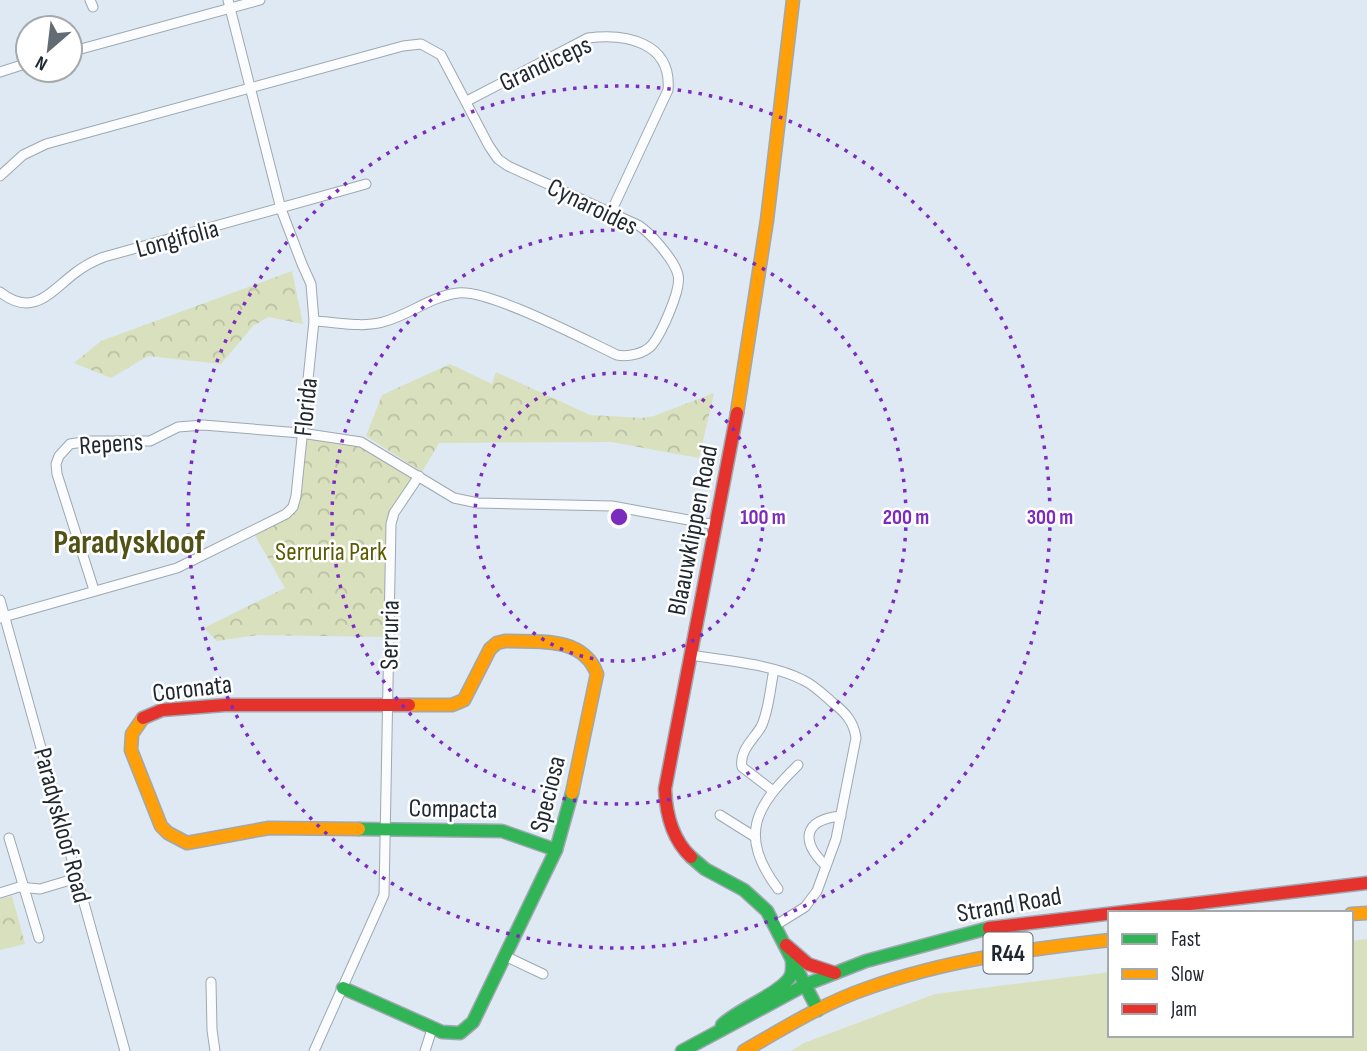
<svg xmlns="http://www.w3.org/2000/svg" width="1367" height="1051" font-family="'Sofia Sans Condensed',sans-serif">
<defs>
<pattern id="park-crowns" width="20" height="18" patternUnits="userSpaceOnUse" patternTransform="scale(1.75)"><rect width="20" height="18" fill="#d9e0bd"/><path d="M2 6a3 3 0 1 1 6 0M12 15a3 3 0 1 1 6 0" fill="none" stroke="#bac0a3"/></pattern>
</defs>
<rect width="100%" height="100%" fill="#dee9f4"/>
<polygon fill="#d9e0bd" points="1367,939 1367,1051 791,1051 804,1043 935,994 1110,972 1110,1035 1351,1035 1351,941"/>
<g fill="url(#park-crowns)">
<polygon points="292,271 303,324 268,317 253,326 221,364 148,356 111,378 74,363 101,341"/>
<polygon points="450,364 492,384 496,372 590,415 642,418 654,416 714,393 699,458 611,442 439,443 422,472 366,436 382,395"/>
<polygon points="301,433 361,442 419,476 394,513 389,637 257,635 217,641 204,628 285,588 253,532 293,507"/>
<polygon points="12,896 25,944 0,950 0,899"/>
</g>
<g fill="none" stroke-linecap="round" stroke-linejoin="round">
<defs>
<g id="street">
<polyline points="90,0 93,7"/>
<polyline points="70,52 260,0"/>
<polyline points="0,72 28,63"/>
<path d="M467,101l121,-63c37,-5 84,4 80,52l-57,122"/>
<path d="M0,176l23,-21 23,-11 357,-98 18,-2 20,11 48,91 9,13 10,7 130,59c13,8 37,36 40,50 4,14 -17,59 -26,70 -8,9 -24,12 -35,10 -32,-15 -128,-66 -159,-62 -26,3 -49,22 -75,29 -21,6 -47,0 -69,-1"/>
<path d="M0,292c33,26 50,0 75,-19 9,-7 18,-12 29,-16l262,-73"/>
<polyline points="94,590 57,474 56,464 59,456 70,444 90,441 150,441 178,427 203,425 301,433 361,442 454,498 478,503 612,506 716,525"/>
<polyline points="0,600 125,1051"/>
<polyline points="0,618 177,568 286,514 293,507 296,496 314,321 311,284 302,264 281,209 228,0"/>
<path d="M691,655c34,6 82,9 112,25 11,5 21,15 30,23 12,9 21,19 23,35l-20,101 -19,52 -12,16 -29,18"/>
<path d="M772,790l-30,-23c-3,-16 11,-27 19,-40 8,-16 9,-39 13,-57"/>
<polyline points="720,815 755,837"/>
<polyline points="9,838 39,938"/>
<path d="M826,866c-26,-25 -23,-46 15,-50"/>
<path d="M778,889c-40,-54 -23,-82 20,-124"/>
<polyline points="0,893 19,887 40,889 77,878"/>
<polyline points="505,956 543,974"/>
<polyline points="211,982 212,1030 215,1051"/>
<polyline points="314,1051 384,895 391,524 394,513 419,476"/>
<polyline points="425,1051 432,1029"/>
</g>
<g id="fast">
<polyline points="359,829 502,831 556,850"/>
<polyline points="691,857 705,869 744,890 767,911 818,1010"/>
<polyline points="343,988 442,1032 460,1033 473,1022 556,850 572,793"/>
<path d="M722,1025c16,-16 62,-33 69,-50 2,-5 1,-12 1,-17"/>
<polyline points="682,1051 807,984 866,961 989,928"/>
</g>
<g id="slow">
<polyline points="737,413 767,220 793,0"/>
<path d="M409,705h43l12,-5 26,-51 7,-6 8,-2c34,1 78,-5 92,33l-25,119"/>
<polyline points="143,718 132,734 131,750 161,826 168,833 187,843 269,828 359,829"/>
<polyline points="1351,914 1367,913"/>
<path d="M744,1051c40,-23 80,-48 124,-63 78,-28 161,-39 242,-48"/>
</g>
<g id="jam">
<polyline points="143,718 162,710 225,705 409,705"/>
<path d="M691,857c-19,-18 -25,-43 -26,-68l72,-376"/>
<polyline points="989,928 1367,883"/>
<polyline points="786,945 808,964 835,973"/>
</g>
</defs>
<use href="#street" stroke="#9fa8b0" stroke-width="11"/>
<use href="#fast" stroke="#9fa8b0" stroke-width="15"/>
<use href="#slow" stroke="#9fa8b0" stroke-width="15"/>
<use href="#jam" stroke="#9fa8b0" stroke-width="15"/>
<use href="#street" stroke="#fafcfd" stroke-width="9"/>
<use href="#fast" stroke="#30b455" stroke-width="12"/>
<use href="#slow" stroke="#ff9f0a" stroke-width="12"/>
<use href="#jam" stroke="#e5322d" stroke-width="12"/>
</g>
<g fill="none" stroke="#7b2cbf" stroke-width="3.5" stroke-dasharray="3.5 7">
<circle cx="619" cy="517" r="144"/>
<circle cx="619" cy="517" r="287"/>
<circle cx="619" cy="517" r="431"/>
</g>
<g text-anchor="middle" stroke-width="5" stroke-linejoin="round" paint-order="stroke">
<rect fill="#fff" stroke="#62686e" stroke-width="2" x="983.5" y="932.5" width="49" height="41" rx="5"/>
<g font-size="24" font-weight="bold" fill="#1f2830">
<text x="1008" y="961">R44</text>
</g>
<g font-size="26" fill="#1f2830" stroke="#fff">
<text transform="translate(545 63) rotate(-25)" y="9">Grandiceps</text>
<text transform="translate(593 206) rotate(26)" y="9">Cynaroides</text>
<text transform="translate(177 238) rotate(-15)" y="9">Longifolia</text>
<text transform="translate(305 407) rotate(-84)" y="9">Florida</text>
<text transform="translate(111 443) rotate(-4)" y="9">Repens</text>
<text transform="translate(692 530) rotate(-79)" y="9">Blaauwklippen Road</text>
<text transform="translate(389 635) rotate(-89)" y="9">Serruria</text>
<text transform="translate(192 688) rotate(-7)" y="9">Coronata</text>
<text transform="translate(547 794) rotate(-76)" y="9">Speciosa</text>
<text transform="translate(453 808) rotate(1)" y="9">Compacta</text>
<text transform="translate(63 825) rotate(75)" y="9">Paradyskloof Road</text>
<text transform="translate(1009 904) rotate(-10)" y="9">Strand Road</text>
</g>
<g font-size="26" fill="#5b5c00" stroke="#fff">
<text x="331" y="560">Serruria Park</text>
</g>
<g font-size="33" font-weight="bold" fill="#515216" stroke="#fff">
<text x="129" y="553">Paradyskloof</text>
</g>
</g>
<circle cx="619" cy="517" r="10" fill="#7b2cbf" stroke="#fff" stroke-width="3.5"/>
<g font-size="21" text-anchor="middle" font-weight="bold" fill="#7b2cbf" stroke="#fff" stroke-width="5" stroke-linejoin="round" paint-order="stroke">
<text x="763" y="524">100 m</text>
<text x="906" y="524">200 m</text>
<text x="1050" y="524">300 m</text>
</g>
<rect x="1108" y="911" width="245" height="126" fill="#ffffff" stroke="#a5a9ac" stroke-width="2"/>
<rect x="1122" y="934" width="35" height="10" fill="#30b455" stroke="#a5a9ac" stroke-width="2"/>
<text x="1171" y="946" font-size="21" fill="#1f2830">Fast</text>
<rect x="1122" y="969" width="35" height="10" fill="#ff9f0a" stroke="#a5a9ac" stroke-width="2"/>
<text x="1171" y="981" font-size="21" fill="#1f2830">Slow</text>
<rect x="1122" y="1004" width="35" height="10" fill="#e5322d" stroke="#a5a9ac" stroke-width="2"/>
<text x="1171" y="1016" font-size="21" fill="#1f2830">Jam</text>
<g transform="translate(49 49) rotate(208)"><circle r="33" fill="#ffffff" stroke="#a5a9ac" stroke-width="2"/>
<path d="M0-5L12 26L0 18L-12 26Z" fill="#626c75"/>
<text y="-10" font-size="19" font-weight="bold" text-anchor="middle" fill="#1f2830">N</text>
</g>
</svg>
